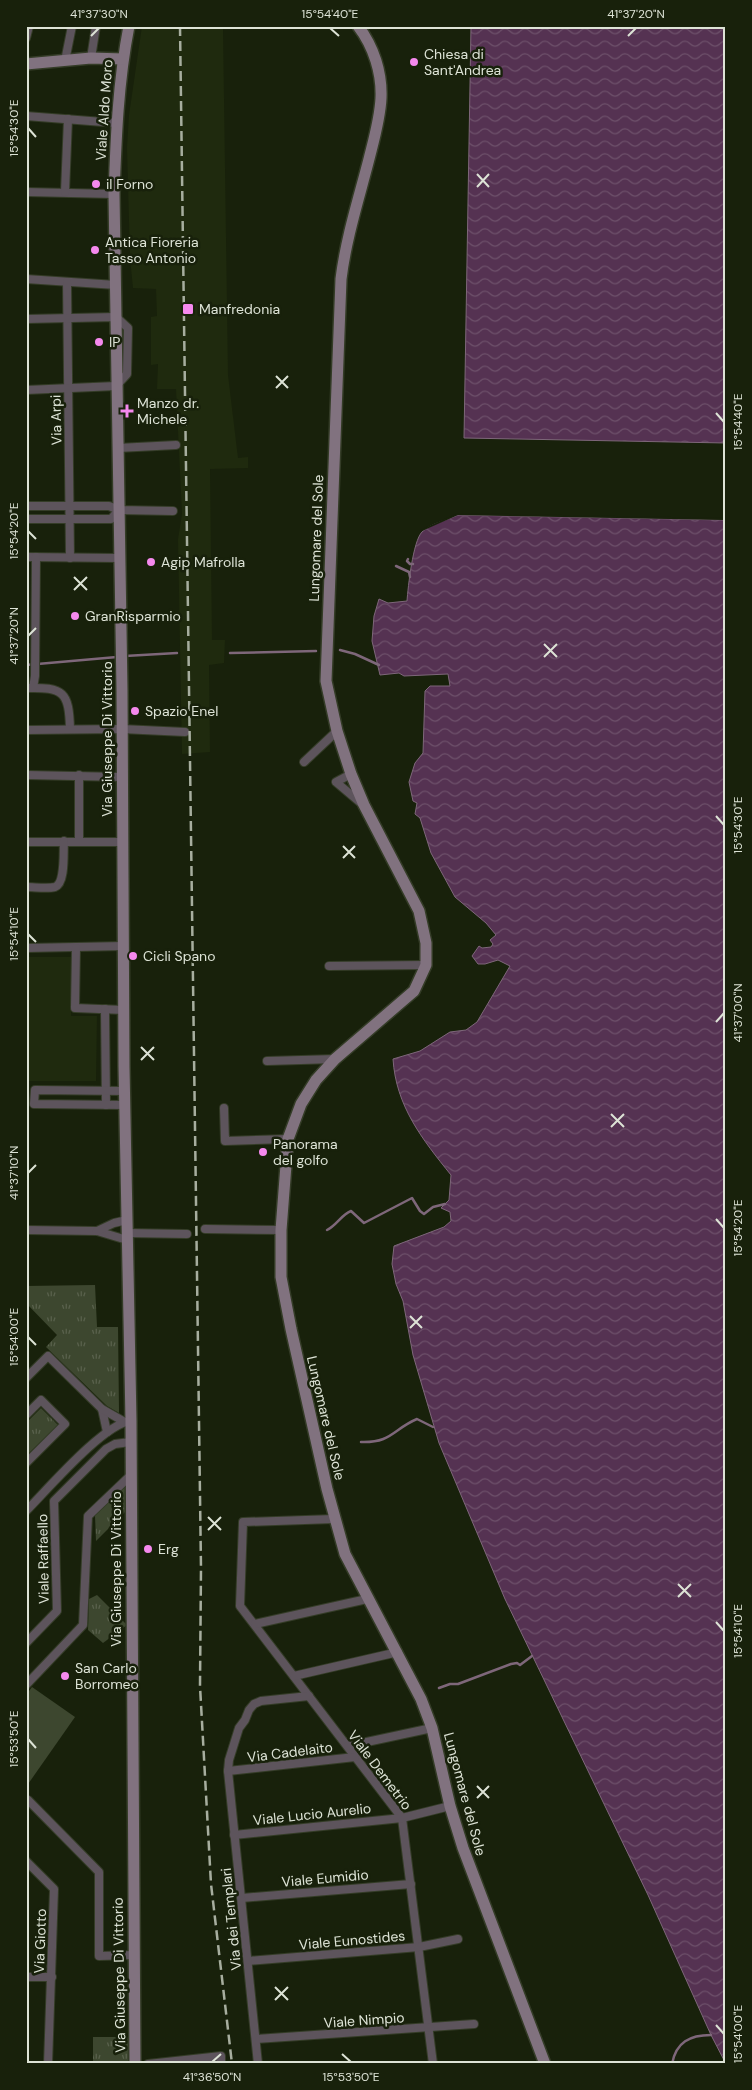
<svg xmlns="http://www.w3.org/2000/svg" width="752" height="2090" font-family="'DM Sans',sans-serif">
<defs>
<pattern id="grass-tufts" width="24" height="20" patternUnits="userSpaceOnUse" patternTransform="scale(1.25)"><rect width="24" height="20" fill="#3d472f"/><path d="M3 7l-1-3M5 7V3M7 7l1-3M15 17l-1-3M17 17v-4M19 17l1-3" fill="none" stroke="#59614c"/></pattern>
<pattern id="water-waves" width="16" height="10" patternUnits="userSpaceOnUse" patternTransform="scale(1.25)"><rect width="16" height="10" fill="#553252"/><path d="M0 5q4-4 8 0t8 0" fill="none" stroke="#6d506a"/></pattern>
</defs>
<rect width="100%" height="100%" fill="#18210b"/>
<g fill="#1f2a0e">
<polygon points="142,26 209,26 209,29 223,29 228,375 238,458 248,457 248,468 210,469 212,640 225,640 224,663 209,665 210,752 182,754 178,539 182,514 176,389 157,389 158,364 151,365 151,317 157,316 156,289 133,288 130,258 127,148 129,115"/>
<polygon points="26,957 71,957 71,1016 97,1016 96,1081 26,1081"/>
</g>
<g fill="url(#grass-tufts)">
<polygon points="95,1285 97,1327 118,1327 119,1413 107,1406 46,1347 57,1335 26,1303 26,1286"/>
<polygon points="41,1408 58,1425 28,1454 26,1452 26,1423"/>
<polygon points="126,1484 126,1511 96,1541 95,1515"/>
<polygon points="97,1595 127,1625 103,1643 88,1630 89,1599"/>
<polygon points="93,2037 128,2037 129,2064 93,2064"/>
</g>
<polygon fill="#3d472f" points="32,1687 75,1717 26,1787 26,1695"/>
<g fill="url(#water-waves)" stroke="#7e677a">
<polygon points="471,26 726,26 726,443 464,438"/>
<path d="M458,515l268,5v1544l-15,-29 -63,-140 -143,-296 -66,-156 -26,-88 -10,-54 -7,-17 -4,-20 2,-18 50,-19 7,-6 -1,-9 -9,-4 8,-8 2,-25c-29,-36 -55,-69 -58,-116l27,-8 30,-19 16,-2 11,-8 33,-56 -12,-6 -13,4h-7l-6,-8 7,-10 3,2 9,-1 2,-3 -3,-4 6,-5 -10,-12 -31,-26 -24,-44 -11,-35 -5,-4 2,-11 -4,-2 -4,-19 6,-19 8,-10 2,-62 5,-5h20l-2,-12 -44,2 -5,-3 -19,2 -8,-34 2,-25 5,-17 9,4 19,-2c1,-14 6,-60 15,-69 8,-8 25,-12 36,-17z"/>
</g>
<polygon fill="#18210b" points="458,513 726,518 726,520 458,515 422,531 420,530"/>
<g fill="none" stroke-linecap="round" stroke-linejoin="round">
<g stroke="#7e677a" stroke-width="2.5">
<polyline points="408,559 407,561 410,564 413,564"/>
<polyline points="396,566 409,572 410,577"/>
<polyline points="340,650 355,654 379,665"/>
<polyline points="230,653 316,651"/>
<polyline points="125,656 177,653"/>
<polyline points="26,665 117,657"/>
<path d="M327,1230c10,-5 14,-15 24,-19l13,12 48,-25 8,13 4,3 9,-7 12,-3"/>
<path d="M361,1442c31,1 32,-13 56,-23l16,8"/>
<polyline points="439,1688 450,1684 458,1684 511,1664 517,1663 520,1665 532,1656"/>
<path d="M672,2064c4,-22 18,-29 39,-29"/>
</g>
<defs>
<g id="street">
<polyline points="26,38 29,26"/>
<polyline points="91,58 96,26"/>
<polyline points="65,61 72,26"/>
<polyline points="26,116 116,123"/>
<polyline points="26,192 114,194"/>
<polyline points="65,192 68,119"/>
<polyline points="26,279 116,285"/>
<polyline points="67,282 70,558"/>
<polyline points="26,319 116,317 128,328 127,374 116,386 26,390"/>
<polyline points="118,448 176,445"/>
<polyline points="26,506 109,506 119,510 173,511"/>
<polyline points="26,519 111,519 119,510"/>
<polyline points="26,557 119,558"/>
<path d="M26,688c38,-1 43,4 44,41"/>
<polyline points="33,688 35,676 36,557"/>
<polyline points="26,730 122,729 185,732"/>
<polyline points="304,762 337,731"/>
<polyline points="351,774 336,782 362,804"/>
<polyline points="26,775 122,777"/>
<polyline points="79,775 79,841"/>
<polyline points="26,842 123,842"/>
<path d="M26,887c9,0 21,2 29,0 11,-4 8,-36 9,-46"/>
<polyline points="26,948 124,946"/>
<polyline points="76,948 75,1008 124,1010"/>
<polyline points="329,966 426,965"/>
<polyline points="105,1009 106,1105"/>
<polyline points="267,1061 335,1059"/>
<polyline points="125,1091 35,1090 34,1104 125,1105"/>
<polyline points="224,1108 225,1141 288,1139"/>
<polyline points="205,1229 281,1230"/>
<polyline points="26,1230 97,1231 127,1240"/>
<polyline points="97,1231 114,1223 127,1220"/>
<polyline points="127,1233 187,1234"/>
<polyline points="26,1378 48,1356 102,1409 107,1432"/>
<polyline points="102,1409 123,1421"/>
<polyline points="26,1415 41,1400 65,1424 26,1463"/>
<path d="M26,1511c21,-21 78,-88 105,-90"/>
<polyline points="334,1519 243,1522 240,1606 402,1818 433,2064"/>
<polyline points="255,1624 367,1599"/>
<polyline points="26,1643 57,1611 54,1501 106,1449 115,1444 130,1442"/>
<polyline points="294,1676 398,1652"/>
<polyline points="26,1685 83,1625 88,1516 131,1475"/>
<polyline points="348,1746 432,1728"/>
<polyline points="228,1771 355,1757"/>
<polyline points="28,1800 99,1872 99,1956 134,1955"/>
<polyline points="234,1835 402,1818 450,1806"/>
<polyline points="26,1861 54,1889 48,2064"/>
<polyline points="242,1898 411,1884"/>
<polyline points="248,1961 419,1947 458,1939"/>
<polyline points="26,1977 52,1977"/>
<polyline points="256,2039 474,2024"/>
<polyline points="148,2064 221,2056 221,2064"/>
<polyline points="258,2064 228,1771 229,1760 239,1728 245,1720 249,1710 254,1704 261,1701 309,1696"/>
</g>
<g id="secondary">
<path d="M129,26c-11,56 -13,112 -15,168l8,496 2,377 7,354 4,643"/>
<path d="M358,26c16,21 24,47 23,72 -1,21 -7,41 -12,61 -10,39 -23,79 -28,120l-15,402 11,50 14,43 13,31 55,106 7,32v22l-12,26 -79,68 -19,21 -15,24 -13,35 -7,91v47l10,52 36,160 18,65 76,145 11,29 18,78 13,42 82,216"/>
<polyline points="26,64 91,58 123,59"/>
</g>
</defs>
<use href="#street" stroke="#343c27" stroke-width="10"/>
<use href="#secondary" stroke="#343c27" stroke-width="14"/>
<use href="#street" stroke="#5d545c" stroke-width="8"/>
<use href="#secondary" stroke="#81727f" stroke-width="11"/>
<polyline stroke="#a7ae9f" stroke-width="2.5" stroke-dasharray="10 5" stroke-linecap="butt" points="180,26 201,1568 200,1686 211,1884 232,2064"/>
</g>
<path fill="none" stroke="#dde3d6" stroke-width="2" d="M330,28l9,8M91,36l8,-8M628,36l8,-8M28,128l8,9M477,174l12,13M477,187l12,-13M276,376l12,12M276,388l12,-12M716,413l8,9M28,531l8,8M74,577l13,13M74,590l13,-13M28,636l8,-8M544,644l13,13M544,657l13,-13M716,816l8,9M343,846l12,12M343,858l12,-12M28,934l8,8M716,1022l8,-9M141,1047l13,13M141,1060l13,-13M611,1114l13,13M611,1127l13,-13M28,1173l8,-8M716,1219l8,9M410,1316l12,12M410,1328l12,-12M28,1337l8,8M208,1517l13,13M208,1530l13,-13M678,1584l13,13M678,1597l13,-13M716,1622l8,9M28,1739l8,9M477,1786l12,12M477,1798l12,-12M275,1987l13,13M275,2000l13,-13M716,2025l8,9M342,2054l9,8M212,2062l9,-8"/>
<g fill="#f589ee" stroke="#18210b" stroke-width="2">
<circle cx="414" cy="62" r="5"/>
<circle cx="96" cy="184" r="5"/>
<circle cx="95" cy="250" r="5"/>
<rect x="182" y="303" width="12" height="12" rx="2.5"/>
<circle cx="99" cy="342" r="5"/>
<path d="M124.5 403.5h5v5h5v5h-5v5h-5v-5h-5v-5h5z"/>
<circle cx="151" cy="562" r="5"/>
<circle cx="75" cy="616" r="5"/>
<circle cx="135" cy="711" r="5"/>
<circle cx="133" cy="956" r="5"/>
<circle cx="263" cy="1152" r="5"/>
<circle cx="148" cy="1549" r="5"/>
<circle cx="65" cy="1676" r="5"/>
</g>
<g text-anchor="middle" stroke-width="5" stroke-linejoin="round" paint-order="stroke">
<g font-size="14" fill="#dde3d6" stroke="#18210b" text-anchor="start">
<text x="424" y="59">Chiesa di<tspan x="424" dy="16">Sant'Andrea</tspan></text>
<text x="106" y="189">il Forno</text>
<text x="105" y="247">Antica Fioreria<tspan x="105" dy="16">Tasso Antonio</tspan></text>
<text x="199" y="314">Manfredonia</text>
<text x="109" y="347">IP</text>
<text x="137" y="408">Manzo dr.<tspan x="137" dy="16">Michele</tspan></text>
<text x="161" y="567">Agip Mafrolla</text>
<text x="85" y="621">GranRisparmio</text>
<text x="145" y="716">Spazio Enel</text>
<text x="143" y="961">Cicli Spano</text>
<text x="273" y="1149">Panorama<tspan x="273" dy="16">del golfo</tspan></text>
<text x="158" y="1554">Erg</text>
<text x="75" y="1673">San Carlo<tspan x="75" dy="16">Borromeo</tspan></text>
</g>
<g font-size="14" fill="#dde3d6" stroke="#18210b">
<text transform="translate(104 110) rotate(-86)" y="5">Viale Aldo Moro</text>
<text transform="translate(56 420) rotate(-91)" y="5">Via Arpi</text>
<text transform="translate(316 538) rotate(-88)" y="5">Lungomare del Sole</text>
<text transform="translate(107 739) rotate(-90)" y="5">Via Giuseppe Di Vittorio</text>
<text transform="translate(326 1418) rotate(77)" y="5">Lungomare del Sole</text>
<text transform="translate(43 1559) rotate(-91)" y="5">Viale Raffaello</text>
<text transform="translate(116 1569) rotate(-90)" y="5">Via Giuseppe Di Vittorio</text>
<text transform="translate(290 1752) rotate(-7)" y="5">Via Cadelaito</text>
<text transform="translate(380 1770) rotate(53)" y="5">Viale Demetrio</text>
<text transform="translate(465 1794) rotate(75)" y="5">Lungomare del Sole</text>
<text transform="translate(312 1814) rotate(-6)" y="5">Viale Lucio Aurelio</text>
<text transform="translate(325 1878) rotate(-5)" y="5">Viale Eumidio</text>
<text transform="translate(231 1919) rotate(-96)" y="5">Via dei Templari</text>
<text transform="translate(352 1940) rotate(-5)" y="5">Viale Eunostides</text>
<text transform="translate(40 1941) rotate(-88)" y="5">Via Giotto</text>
<text transform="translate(119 1975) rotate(-91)" y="5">Via Giuseppe Di Vittorio</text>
<text transform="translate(364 2020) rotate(-4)" y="5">Viale Nimpio</text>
</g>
</g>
<rect width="752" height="2090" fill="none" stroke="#18210b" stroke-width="55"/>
<rect x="28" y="28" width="696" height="2034" fill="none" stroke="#dde3d6" stroke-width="2"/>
<g font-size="12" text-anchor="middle" fill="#dde3d6">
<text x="99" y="18">41°37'30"N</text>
<text x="330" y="18">15°54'40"E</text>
<text x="636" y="18">41°37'20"N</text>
<text transform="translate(14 128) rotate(-90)" y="4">15°54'30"E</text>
<text transform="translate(738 422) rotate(-90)" y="4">15°54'40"E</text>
<text transform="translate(14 531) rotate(-90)" y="4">15°54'20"E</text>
<text transform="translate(14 636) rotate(-90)" y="4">41°37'20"N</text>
<text transform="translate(738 825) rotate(-90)" y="4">15°54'30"E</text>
<text transform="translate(14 934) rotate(-90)" y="4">15°54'10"E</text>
<text transform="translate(738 1013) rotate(-90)" y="4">41°37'00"N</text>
<text transform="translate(14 1173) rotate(-90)" y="4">41°37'10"N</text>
<text transform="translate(738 1228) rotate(-90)" y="4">15°54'20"E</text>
<text transform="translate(14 1337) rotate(-90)" y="4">15°54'00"E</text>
<text transform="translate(738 1631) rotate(-90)" y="4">15°54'10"E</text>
<text transform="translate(14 1739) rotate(-90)" y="4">15°53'50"E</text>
<text transform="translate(738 2034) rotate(-90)" y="4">15°54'00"E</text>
<text x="212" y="2081">41°36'50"N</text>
<text x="351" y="2081">15°53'50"E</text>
</g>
</svg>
